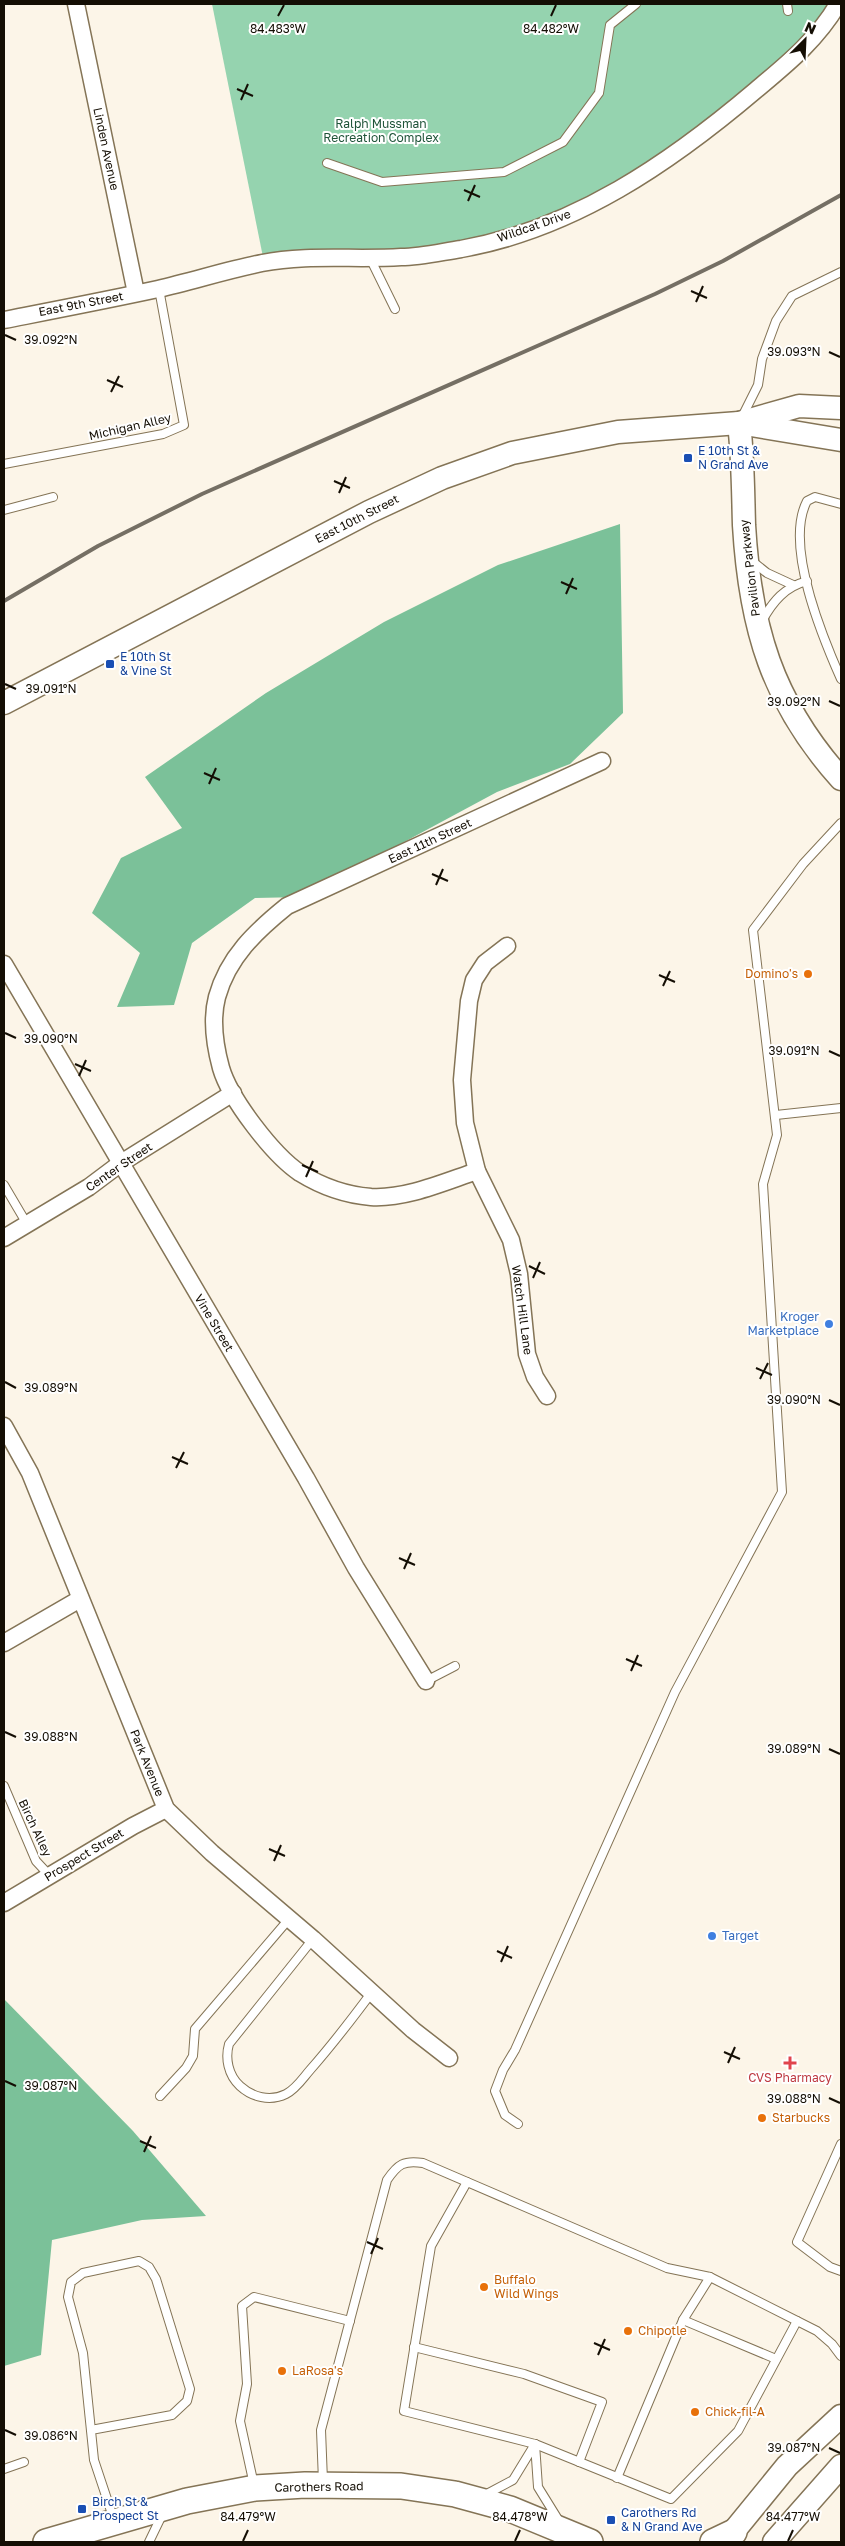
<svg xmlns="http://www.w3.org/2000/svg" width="845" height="2546" font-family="'Golos Text',sans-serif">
<rect width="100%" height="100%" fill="#fcf5e8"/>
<polygon fill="#95d3af" points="212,4 838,4 804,50 593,205 464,248 264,262"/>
<g fill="#7bc199">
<polygon points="620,524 623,713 570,764 497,792 302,897 255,898 192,943 174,1005 117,1007 140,953 92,913 121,858 182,828 145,777 266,693 384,622 498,565"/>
<polygon points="4,1999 133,2131 206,2216 142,2220 52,2240 41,2355 4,2366"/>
</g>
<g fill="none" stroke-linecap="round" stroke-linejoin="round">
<defs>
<g id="lane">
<polyline points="787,4 788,11"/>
<polyline points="327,163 382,182 504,172 563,142 599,93 610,25 636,4"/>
<polyline points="370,258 395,309"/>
<polyline points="741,419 758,385 762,359 776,321 792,296 841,272"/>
<polyline points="4,464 163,434 184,425 159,289"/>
<path d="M841,504l-26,-7 -8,4c-23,44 15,135 34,178"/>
<polyline points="4,510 53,497"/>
<polyline points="752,561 767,573 793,585"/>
<path d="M762,621c11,-20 23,-34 45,-40"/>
<polyline points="776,1115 841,1108"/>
<polyline points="4,1185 27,1224"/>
<polyline points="426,1681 455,1666"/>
<polyline points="4,1786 36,1861 50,1876"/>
<path d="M313,1939l-84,105c-4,14 -1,31 11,42 12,11 30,16 46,8 10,-5 17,-16 24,-24 22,-25 42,-51 62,-78"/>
<polyline points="160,2096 186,2068 193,2056 195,2029 289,1919"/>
<polyline points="518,2124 505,2115 495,2091 503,2070 515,2050 675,1692 782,1492 763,1184 777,1135 753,930 803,864 841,823"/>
<polyline points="841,2144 797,2242 830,2267 841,2271"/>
<polyline points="467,2182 431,2246 404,2411 535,2444 671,2499 738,2431 797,2321"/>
<polyline points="683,2320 776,2359"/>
<polyline points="414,2347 524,2374 602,2402 579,2462"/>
<polyline points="91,2430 172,2415 187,2401 190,2389 156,2279 149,2267 139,2261 83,2273 71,2282 68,2297 83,2353 94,2460 114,2520"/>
<polyline points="535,2444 538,2487 559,2521"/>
<polyline points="4,2469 24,2462"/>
<polyline points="617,2478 683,2320 710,2277"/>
<path d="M323,2481l-2,-51 66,-250c11,-16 17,-20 36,-17l244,105 43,9 107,54 15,13 9,12"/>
<polyline points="254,2485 240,2421 247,2384 242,2306 254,2297 350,2321"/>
<polyline points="483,2496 513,2480 535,2444"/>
<polyline points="149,2542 162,2515"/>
</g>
<g id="street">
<polyline points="76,4 136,293"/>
<path d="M4,320c51,-10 103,-20 154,-31 35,-8 69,-19 104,-26 45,-9 93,-3 139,-6 20,0 40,-5 60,-8 113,-20 209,-86 295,-159 31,-26 61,-50 82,-86"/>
<polyline points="507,946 485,963 474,980 469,1001 462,1080 465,1123 477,1171 511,1240 519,1274 527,1354 535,1377 547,1396"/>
<polyline points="4,964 306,1478 356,1568 426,1681"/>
<path d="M477,1171c-33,11 -71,28 -106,26 -25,-2 -50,-11 -71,-24 -27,-18 -70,-74 -79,-105 -6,-22 -10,-48 -4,-71 11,-40 39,-66 70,-91l315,-145"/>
<polyline points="4,1238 89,1187 121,1163 233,1093"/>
<polyline points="4,1426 30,1473 166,1809 212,1853 313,1939 413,2030 449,2058"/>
<polyline points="4,1643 80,1599"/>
<polyline points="4,1903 133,1826 166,1809"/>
</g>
<g id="secondary">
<path d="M739,423c4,34 4,68 5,102 6,102 28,177 97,254"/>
<polyline points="745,424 841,440"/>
<polyline points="4,703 369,512 442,478 512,453 618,432 739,423 799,406 841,408"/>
<polyline points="725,2542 787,2466 841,2416"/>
<polyline points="774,2542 841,2466"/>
</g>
<g id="primary">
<polyline points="46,2542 187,2501 255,2488 305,2485 401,2486 455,2494 510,2509 590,2542"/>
<polyline points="713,2542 734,2532"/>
</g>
</defs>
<use href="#lane" stroke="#847456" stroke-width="10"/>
<use href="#street" stroke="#847456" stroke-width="19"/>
<use href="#secondary" stroke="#847456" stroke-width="25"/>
<use href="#primary" stroke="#847456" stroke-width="28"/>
<use href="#lane" stroke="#fff" stroke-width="8"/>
<use href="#street" stroke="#fff" stroke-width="16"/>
<use href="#secondary" stroke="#fff" stroke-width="22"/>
<use href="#primary" stroke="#fff" stroke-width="25"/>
<polyline stroke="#756f64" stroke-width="4" points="4,601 98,546 202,494 655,294 723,261 841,195"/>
</g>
<path fill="none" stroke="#140e04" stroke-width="2" d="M278,16l6,-11M551,16l5,-11M237,89l16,7M241,100l7,-16M464,190l16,7M468,201l7,-16M691,291l16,7M696,302l7,-16M5,335l11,5M829,352l11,5M107,380l16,7M111,392l8,-16M334,481l16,7M339,493l7,-16M561,582l16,7M566,594l7,-16M5,684l11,5M829,701l11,5M204,773l16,7M209,784l7,-16M432,874l16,7M436,885l7,-16M659,975l16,7M663,986l7,-15M5,1033l11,5M829,1051l11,5M75,1064l16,7M79,1076l7,-16M302,1165l16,7M306,1177l7,-16M529,1266l16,8M533,1278l7,-16M756,1368l16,7M760,1379l8,-16M5,1382l11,6M829,1400l11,5M172,1457l16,7M176,1468l8,-16M399,1558l16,7M404,1569l7,-16M626,1659l16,7M631,1671l7,-16M5,1732l11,5M829,1749l11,5M269,1849l16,7M274,1861l7,-16M497,1951l15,7M501,1962l7,-16M724,2052l16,7M728,2063l7,-16M5,2081l11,5M829,2098l11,5M140,2141l16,7M144,2152l7,-16M367,2242l16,7M371,2254l7,-16M594,2343l16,7M598,2355l7,-16M5,2430l11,5M829,2448l11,5M243,2541l5,-11M515,2541l5,-11M788,2541l5,-11"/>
<g fill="#1a4fb4" stroke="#fff" stroke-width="2">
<rect x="683" y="453" width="10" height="10" rx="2.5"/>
<rect x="105" y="659" width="10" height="10" rx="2.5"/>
<rect x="77" y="2504" width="10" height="10" rx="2.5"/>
<rect x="606" y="2515" width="10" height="10" rx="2.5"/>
</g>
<g fill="#e8710a" stroke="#fff" stroke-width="2">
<circle cx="808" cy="974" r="5"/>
<circle cx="762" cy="2118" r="5"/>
<circle cx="484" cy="2287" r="5"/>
<circle cx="628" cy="2331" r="5"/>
<circle cx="282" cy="2371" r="5"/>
<circle cx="695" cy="2412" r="5"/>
</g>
<g fill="#3f7fe0" stroke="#fff" stroke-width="2">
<circle cx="829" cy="1324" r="5"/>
<circle cx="712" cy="1936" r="5"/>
</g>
<path fill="#e0444e" stroke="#fff" stroke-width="2" d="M787.5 2055.5h5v5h5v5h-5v5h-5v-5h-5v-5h5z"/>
<g text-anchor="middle" stroke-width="4" stroke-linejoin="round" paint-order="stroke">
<g font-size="12" fill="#1e5338" stroke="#fff">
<text x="381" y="128">Ralph Mussman<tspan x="381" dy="14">Recreation Complex</tspan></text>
</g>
<g font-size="12" fill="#140e04" stroke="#fff">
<text transform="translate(106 149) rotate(78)" y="4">Linden Avenue</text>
<text transform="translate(534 226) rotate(-19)" y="4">Wildcat Drive</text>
<text transform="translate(81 304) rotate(-11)" y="4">East 9th Street</text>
<text transform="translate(130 427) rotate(-13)" y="4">Michigan Alley</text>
<text transform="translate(357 519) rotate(-27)" y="4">East 10th Street</text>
<text transform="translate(750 568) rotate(-97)" y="4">Pavilion Parkway</text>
<text transform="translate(430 841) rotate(-25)" y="4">East 11th Street</text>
<text transform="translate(119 1167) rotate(-34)" y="4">Center Street</text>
<text transform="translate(522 1310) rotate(82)" y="4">Watch Hill Lane</text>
<text transform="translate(214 1323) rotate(59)" y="4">Vine Street</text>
<text transform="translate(147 1763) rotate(68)" y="4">Park Avenue</text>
<text transform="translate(35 1828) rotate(65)" y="4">Birch Alley</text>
<text transform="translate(84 1855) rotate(-31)" y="4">Prospect Street</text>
<text transform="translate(319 2487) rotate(-1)" y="4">Carothers Road</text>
</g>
<g font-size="12" fill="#164399" stroke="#fff" text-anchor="start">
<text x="698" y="455">E 10th St &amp;<tspan x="698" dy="14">N Grand Ave</tspan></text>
<text x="120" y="661">E 10th St<tspan x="120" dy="14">&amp; Vine St</tspan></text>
<text x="92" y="2506">Birch St &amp;<tspan x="92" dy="14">Prospect St</tspan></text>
<text x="621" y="2517">Carothers Rd<tspan x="621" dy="14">&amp; N Grand Ave</tspan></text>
</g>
<g font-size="12" fill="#c56008" stroke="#fff" text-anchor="start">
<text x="798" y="978" text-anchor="end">Domino's</text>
<text x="772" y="2122">Starbucks</text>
<text x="494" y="2284">Buffalo<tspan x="494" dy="14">Wild Wings</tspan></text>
<text x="638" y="2335">Chipotle</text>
<text x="292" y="2375">LaRosa's</text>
<text x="705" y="2416">Chick-fil-A</text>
</g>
<g font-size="12" fill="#366cbe" stroke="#fff" text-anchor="end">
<text x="819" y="1321">Kroger<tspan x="819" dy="14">Marketplace</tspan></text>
<text x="722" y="1940" text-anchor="start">Target</text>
</g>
<g font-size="12" fill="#be3a42" stroke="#fff">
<text x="790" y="2082">CVS Pharmacy</text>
</g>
</g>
<g font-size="12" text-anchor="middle" fill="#140e04" stroke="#fff" stroke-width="4" stroke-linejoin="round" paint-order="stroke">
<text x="551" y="33">84.482°W</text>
<text x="278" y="33">84.483°W</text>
<text x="51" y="344">39.092°N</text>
<text x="794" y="356">39.093°N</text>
<text x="51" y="693">39.091°N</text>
<text x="794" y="706">39.092°N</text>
<text x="51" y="1043">39.090°N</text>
<text x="794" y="1055">39.091°N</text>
<text x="51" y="1392">39.089°N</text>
<text x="794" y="1404">39.090°N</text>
<text x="51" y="1741">39.088°N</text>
<text x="794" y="1753">39.089°N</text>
<text x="51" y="2090">39.087°N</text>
<text x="794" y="2103">39.088°N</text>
<text x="51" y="2440">39.086°N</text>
<text x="794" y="2452">39.087°N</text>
<text x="248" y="2521">84.479°W</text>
<text x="520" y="2521">84.478°W</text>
<text x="793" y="2521">84.477°W</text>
</g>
<rect width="845" height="2546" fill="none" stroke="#140e04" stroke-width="10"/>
<g transform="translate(805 40) rotate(24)" stroke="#ffffff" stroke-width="4" paint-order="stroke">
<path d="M0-4L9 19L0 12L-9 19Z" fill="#140e04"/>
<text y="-8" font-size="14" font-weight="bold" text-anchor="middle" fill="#140e04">N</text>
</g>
</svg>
